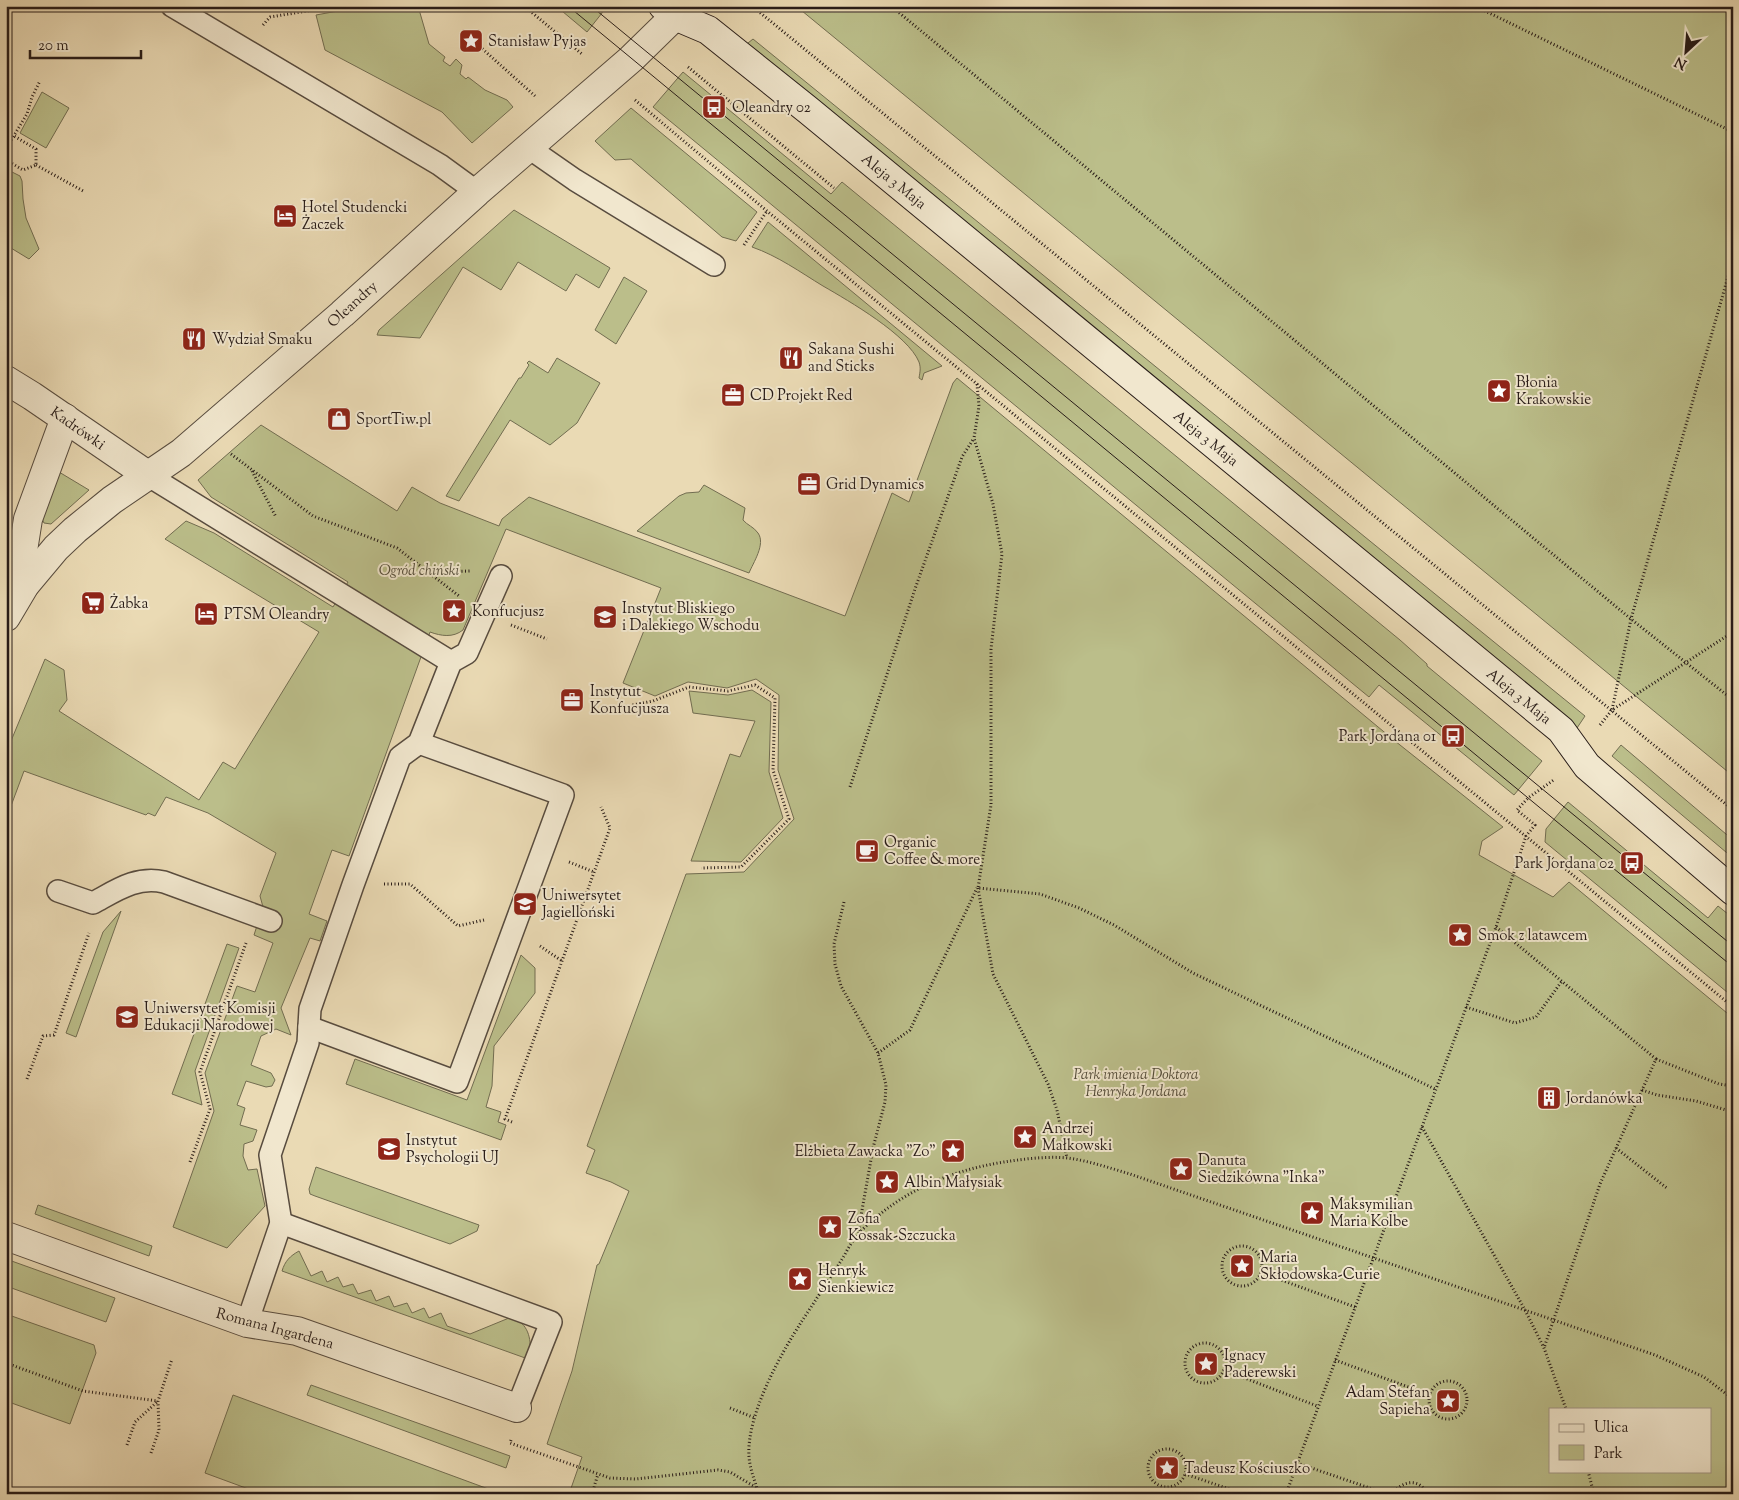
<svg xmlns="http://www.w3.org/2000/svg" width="1739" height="1500" font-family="'Sorts Mill Goudy',serif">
<rect width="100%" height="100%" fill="#eadab4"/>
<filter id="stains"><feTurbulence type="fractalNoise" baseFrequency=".004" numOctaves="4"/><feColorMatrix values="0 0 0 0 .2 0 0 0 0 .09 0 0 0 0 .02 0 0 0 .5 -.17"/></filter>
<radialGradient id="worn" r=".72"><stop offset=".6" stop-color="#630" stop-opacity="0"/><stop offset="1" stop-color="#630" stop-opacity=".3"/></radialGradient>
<g fill="#bbbe8a" stroke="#726d51" fill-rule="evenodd">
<polygon points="365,6 418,6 429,44 445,57 443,61 450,66 456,59 462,65 460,74 466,79 468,77 485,90 507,100 513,107 472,143 442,112 325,50 316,15"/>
<polygon points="556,6 604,6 602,13 587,32"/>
<polygon points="796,6 1733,6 1733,776"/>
<polygon points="753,39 1585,716 1577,728 743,47"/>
<polygon points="683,72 831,194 842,182 1400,640 1427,664 1427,666 1542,761 1514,795 1379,685 1369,697 653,107"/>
<polygon points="42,92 69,108 46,148 20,133"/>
<polygon points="631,108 757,212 736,241 722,237 631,159 615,160 595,141"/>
<polygon points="6,169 20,176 22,181 23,199 26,218 39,249 29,259 6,245"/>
<polygon points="514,210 610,268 599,288 576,274 566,291 518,262 501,290 463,267 420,338 377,335 379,330"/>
<path d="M768,222l174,144 -18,7 -2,7 -3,-2c1,-6 2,-10 0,-16 -11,-27 -70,-61 -96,-76 -23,-14 -45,-30 -71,-39z"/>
<polygon points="624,277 647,291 616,344 595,330"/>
<polygon points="557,358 600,383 577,423 550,445 510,420 459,501 446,496 519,378 521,378 529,365 527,363 529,361 548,373"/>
<path d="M957,378l438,363 108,86 -21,14 -3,14 74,42 16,-15 164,136v476h-1164l13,-37 -35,-13 25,-73 25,-106 2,-1 30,-73 -18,-9 -25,-9 9,-23 -8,-4 99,-272 58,-2 50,-53 -16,-49 1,-75 -23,-16 -29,9 -39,-6 -33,14 -32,-13 38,-95 -155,-59 -43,101c-10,8 -22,6 -33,2l-81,224 -17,-6 -23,64 18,7 -7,20 -10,-3 -29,70 10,27 -15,-6 -15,7 -10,29 20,8 4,7 -3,6 -6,1 -20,-6 -9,24 8,3 -5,17 17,5 -4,11 -9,3 -1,12 5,14 9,-1 8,37 -38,42 -54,-21 41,-116 -9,-38 32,-87 18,6 18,-49 -19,-8 9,-28 -3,-11 16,-43 -68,-40 -42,-16 -11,19 -7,-3 -2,2 -122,-44 -16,43h-2v-61l39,-94 19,11 3,30 -8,11 140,89 24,-38 12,7 84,-137 -154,-93 21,-18 28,12 119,74 15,-25 -137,-85 -13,-17 63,-55 136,86 15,-24 28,16 59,23 3,-7 27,-22 316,119 47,-123 17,9 44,-119zM1550,1409h160v62h-160z"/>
<polygon points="59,472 89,490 51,524 44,523 42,519"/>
<path d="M704,485l41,23 -2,12c4,5 11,7 15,13 8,11 -5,30 -9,40l-112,-42 42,-35 7,-3 13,-1z"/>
<polygon points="752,690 771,702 769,772 783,818 741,862 691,861 730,754 740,757 755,721 693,713 689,691 728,695"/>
<polygon points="1621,745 1733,840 1733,858 1612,756"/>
<polygon points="1568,802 1708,918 1718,906 1733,918 1733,997 1545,842 1546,829"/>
<polygon points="121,911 76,1037 66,1033 103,932"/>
<polygon points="227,944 239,948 195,1071 202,1105 172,1094"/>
<polygon points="521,955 535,968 535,993 494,1046 492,1086 486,1107 501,1112 498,1122 506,1125 501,1140 346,1084 355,1059 467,1100"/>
<polygon points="316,1167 479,1225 477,1231 450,1244 315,1196 310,1194 309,1189"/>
<polygon points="38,1205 152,1246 149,1256 35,1214"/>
<path d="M299,1251l12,25 11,-5 5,11 11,-5 5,10 10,-3 5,10 13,-4 5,11 13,-5 5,11 13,-4 5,10 12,-5 5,10 12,-5 6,13 23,8 39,-16c3,1 8,2 11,4 11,8 12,26 8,37l-246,-88c3,-10 8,-15 17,-20z"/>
<polygon points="6,1259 115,1298 106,1322 6,1286"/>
<polygon points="6,1314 94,1345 96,1353 70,1424 6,1401"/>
<polygon points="311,1385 510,1456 506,1468 307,1395"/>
<polygon points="233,1395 502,1494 262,1494 205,1473"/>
</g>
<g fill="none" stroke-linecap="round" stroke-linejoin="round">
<defs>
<g id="lane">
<polyline points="172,6 440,165 477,192"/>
<polyline points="529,148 575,180 714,265"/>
<polyline points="149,476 451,662"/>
<path d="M58,891l35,12c24,-13 43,-27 71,-21l107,39"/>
<polyline points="309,1027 457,1082 563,795 419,743"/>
<polyline points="281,1223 270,1155 308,1043 310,1009 353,885 400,757 419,743 451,662 467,653 501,576"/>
<polyline points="247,1323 281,1223 551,1322 517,1408"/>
</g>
<g id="street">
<polyline points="6,380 32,396 149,476"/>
<polyline points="25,585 22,557 28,519 65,418"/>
<polyline points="6,617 25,585 56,548 75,530 112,500 181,453 342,314 477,192 631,59 675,16"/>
<polyline points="6,1236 247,1323 297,1331 517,1408"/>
</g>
<polyline id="secondary" points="663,6 675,16 708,30 808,110 1561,730 1587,766 1733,891"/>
</defs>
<use href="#lane" stroke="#584c3f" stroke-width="24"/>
<use href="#street" stroke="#584c3f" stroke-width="30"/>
<use href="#secondary" stroke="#281c18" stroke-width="30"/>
<g stroke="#281c18" stroke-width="3" stroke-dasharray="1 2.5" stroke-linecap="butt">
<polyline points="524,6 582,54"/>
<polyline points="752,6 1733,810"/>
<polyline points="891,6 1631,619 1733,700"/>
<polyline points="1475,6 1733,132"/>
<polyline points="263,25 270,17 338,6"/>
<polyline points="477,44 535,96"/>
<polyline points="688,67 834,188"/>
<polyline points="635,100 767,211 1733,1007"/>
<polyline points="6,149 27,114 32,97 40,81"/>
<polyline points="6,160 23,170 36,165 36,149 14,136"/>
<polyline points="36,165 85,192"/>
<polyline points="744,245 767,211"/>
<polyline points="1733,259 1631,619 1612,710 1733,632"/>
<polyline points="977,384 979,406 974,438 993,504 1002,554 991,649 991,805 978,888 1040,894 1079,908 1114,925 1193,973 1435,1089"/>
<polyline points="231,454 313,516 397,548 459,596"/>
<polyline points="252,471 276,517"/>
<polyline points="430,572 471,571"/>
<polyline points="511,625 547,639"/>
<polyline points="612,709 653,701 689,687 728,691 755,685 775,698 773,770 789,819 741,867 701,868"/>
<polyline points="1600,725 1612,710"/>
<polyline points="850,787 915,589 962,457 974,438"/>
<polyline points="569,862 594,872"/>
<polyline points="384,884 410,884 458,926 484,920"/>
<polyline points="978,888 993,974 1048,1084 1057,1110 1067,1158"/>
<polyline points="844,902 834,944 835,964 841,986 878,1053 886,1085 885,1102 873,1148 858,1233"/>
<polyline points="1496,927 1656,1059 1600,1184 1544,1348"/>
<polyline points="540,946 562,961"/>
<polyline points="1466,1007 1515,1023 1536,1017 1562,981"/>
<polyline points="878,1053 910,1030 977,888"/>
<polyline points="1656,1059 1719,1084 1733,1086"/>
<polyline points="27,1079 43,1036 54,1035 89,933"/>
<polyline points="1642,1090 1657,1095 1696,1101 1726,1110"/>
<polyline points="512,1122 505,1119 610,828 601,807"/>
<polyline points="1422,1127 1525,1310 1544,1348 1566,1409"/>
<polyline points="1616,1148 1668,1189"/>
<polyline points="190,1162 210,1109 200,1072 246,943"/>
<circle cx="1242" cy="1266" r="20"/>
<polyline points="1262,1273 1355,1307"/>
<circle cx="1205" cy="1363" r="20"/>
<polyline points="1335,1360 1430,1395"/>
<polyline points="6,1363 83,1391 158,1401"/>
<polyline points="1224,1370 1317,1406"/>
<circle cx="1448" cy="1400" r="19"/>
<polyline points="730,1408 755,1418"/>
<polyline points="511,1440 510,1443 610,1478 636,1479 718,1470 730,1472 767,1494"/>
<polyline points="127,1445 135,1422 157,1402"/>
<circle cx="1167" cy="1468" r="19"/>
<polyline points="151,1453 159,1430 158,1401 172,1359"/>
<polyline points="1297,1463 1387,1494"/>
<polyline points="1588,1471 1594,1494"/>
<polyline points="1185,1474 1244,1494"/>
<polyline points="6,1483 8,1484 6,1490"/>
<polyline points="592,1494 598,1474"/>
<path d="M759,1494c-4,-12 -9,-25 -10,-37 -3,-41 31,-102 53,-136 13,-20 26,-40 39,-60 6,-10 11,-21 19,-29 40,-40 88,-61 144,-70 20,-3 42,-6 64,-4 21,3 42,10 62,16l525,181 49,22 29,22"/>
<polyline points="1286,1494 1496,927 1526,836 1535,825 1517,810 1528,798 1555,779"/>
<path d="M1392,1494c10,-13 27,-17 35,0"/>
</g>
<use href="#lane" stroke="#f1e7ce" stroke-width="21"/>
<use href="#street" stroke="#f1e7ce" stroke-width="28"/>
<use href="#secondary" stroke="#f1e7ce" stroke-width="28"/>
<g stroke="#281c18" stroke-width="1">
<polyline points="568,6 1733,967"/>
<polyline points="591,6 1733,946"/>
</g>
</g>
<defs>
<symbol id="sight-square" viewBox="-11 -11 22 22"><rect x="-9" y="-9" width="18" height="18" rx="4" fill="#8f2418" stroke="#f1e7ce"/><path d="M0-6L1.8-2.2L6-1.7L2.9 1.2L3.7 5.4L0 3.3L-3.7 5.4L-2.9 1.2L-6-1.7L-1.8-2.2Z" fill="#fff"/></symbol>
<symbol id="bus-square" viewBox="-11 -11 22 22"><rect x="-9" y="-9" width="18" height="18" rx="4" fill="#8f2418" stroke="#f1e7ce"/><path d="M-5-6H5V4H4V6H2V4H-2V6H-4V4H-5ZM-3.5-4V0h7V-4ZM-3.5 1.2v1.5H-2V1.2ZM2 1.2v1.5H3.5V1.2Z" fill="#fff"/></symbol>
<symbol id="hotel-square" viewBox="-11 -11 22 22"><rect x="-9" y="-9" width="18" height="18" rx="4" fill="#8f2418" stroke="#f1e7ce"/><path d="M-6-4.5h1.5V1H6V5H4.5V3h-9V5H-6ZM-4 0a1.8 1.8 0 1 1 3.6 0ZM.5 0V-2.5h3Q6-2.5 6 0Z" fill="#fff"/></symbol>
<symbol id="restaurant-square" viewBox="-11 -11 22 22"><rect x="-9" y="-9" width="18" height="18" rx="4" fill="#8f2418" stroke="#f1e7ce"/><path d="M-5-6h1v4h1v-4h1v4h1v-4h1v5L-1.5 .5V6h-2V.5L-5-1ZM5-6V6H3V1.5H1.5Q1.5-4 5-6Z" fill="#fff"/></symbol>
<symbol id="office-square" viewBox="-11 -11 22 22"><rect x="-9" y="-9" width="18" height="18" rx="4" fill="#8f2418" stroke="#f1e7ce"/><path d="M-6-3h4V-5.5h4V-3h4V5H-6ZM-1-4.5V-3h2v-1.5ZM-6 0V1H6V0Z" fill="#fff"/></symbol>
<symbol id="shop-square" viewBox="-11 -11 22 22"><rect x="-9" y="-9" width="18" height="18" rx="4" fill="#8f2418" stroke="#f1e7ce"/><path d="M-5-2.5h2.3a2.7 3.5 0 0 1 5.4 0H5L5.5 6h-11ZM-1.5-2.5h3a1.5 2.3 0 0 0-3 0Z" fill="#fff"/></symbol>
<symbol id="supermarket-square" viewBox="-11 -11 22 22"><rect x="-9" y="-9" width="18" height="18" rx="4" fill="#8f2418" stroke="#f1e7ce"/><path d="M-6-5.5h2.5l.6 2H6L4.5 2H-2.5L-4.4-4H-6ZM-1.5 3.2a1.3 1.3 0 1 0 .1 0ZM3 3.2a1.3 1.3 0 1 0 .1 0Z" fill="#fff"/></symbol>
<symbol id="university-square" viewBox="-11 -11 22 22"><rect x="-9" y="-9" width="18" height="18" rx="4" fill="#8f2418" stroke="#f1e7ce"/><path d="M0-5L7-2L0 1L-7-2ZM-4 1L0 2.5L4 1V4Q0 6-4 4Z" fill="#fff"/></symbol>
<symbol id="cafe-square" viewBox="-11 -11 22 22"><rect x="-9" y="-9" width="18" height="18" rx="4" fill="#8f2418" stroke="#f1e7ce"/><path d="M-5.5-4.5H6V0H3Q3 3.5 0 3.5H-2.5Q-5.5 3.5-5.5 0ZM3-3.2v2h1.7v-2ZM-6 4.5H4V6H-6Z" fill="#fff"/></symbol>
<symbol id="building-square" viewBox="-11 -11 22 22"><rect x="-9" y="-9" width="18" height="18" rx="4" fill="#8f2418" stroke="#f1e7ce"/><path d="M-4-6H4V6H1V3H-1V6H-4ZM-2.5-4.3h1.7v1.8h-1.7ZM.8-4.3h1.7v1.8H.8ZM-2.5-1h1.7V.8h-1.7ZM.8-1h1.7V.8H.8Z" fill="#fff"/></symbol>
</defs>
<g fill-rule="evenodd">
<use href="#sight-square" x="457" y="27" width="28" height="28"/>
<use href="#bus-square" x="700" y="93" width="28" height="28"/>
<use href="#hotel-square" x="271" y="202" width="28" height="28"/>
<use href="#restaurant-square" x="180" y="325" width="28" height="28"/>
<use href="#restaurant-square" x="777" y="344" width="28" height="28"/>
<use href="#sight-square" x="1485" y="377" width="28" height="28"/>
<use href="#office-square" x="719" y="381" width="28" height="28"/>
<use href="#shop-square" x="325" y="405" width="28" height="28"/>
<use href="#office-square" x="795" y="470" width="28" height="28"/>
<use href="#supermarket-square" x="79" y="589" width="28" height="28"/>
<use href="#sight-square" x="440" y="597" width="28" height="28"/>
<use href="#hotel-square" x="192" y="600" width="28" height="28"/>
<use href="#university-square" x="591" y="603" width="28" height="28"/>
<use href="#office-square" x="558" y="686" width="28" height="28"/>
<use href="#bus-square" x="1439" y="722" width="28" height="28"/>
<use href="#cafe-square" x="853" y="837" width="28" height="28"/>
<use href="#bus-square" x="1618" y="849" width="28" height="28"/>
<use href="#university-square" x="511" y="890" width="28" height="28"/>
<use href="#sight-square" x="1446" y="921" width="28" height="28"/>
<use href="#university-square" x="113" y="1003" width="28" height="28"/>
<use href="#building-square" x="1535" y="1084" width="28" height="28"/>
<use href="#sight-square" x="1011" y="1123" width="28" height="28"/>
<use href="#university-square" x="375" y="1135" width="28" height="28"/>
<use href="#sight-square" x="939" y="1137" width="28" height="28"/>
<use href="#sight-square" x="1167" y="1155" width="28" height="28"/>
<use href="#sight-square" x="873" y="1168" width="28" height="28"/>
<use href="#sight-square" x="1298" y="1199" width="28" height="28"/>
<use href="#sight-square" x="816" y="1213" width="28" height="28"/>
<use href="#sight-square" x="1228" y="1252" width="28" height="28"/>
<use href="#sight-square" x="786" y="1265" width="28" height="28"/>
<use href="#sight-square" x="1192" y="1350" width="28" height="28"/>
<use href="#sight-square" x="1434" y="1387" width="28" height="28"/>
<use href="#sight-square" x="1153" y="1454" width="28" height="28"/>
</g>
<g text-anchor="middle" stroke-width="4" stroke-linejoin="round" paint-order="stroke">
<g font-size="15" fill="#281c18" stroke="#f1e7ce" text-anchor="start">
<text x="488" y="46">Stanisław Pyjas</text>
<text x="732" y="112">Oleandry 02</text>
<text x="302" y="212">Hotel Studencki<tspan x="302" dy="17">Żaczek</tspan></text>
<text x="212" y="344">Wydział Smaku</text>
<text x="808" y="354">Sakana Sushi<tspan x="808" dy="17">and Sticks</tspan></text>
<text x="1516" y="387">Błonia<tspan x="1516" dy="17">Krakowskie</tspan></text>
<text x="750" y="400">CD Projekt Red</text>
<text x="356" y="424">SportTiw.pl</text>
<text x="826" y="489">Grid Dynamics</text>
<text x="110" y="608">Żabka</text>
<text x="622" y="613">Instytut Bliskiego<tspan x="622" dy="17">i Dalekiego Wschodu</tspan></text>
<text x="472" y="616">Konfucjusz</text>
<text x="224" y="619">PTSM Oleandry</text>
<text x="590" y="696">Instytut<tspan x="590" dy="17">Konfucjusza</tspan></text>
<text x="1436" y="741" text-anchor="end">Park Jordana 01</text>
<text x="884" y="847">Organic<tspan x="884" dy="17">Coffee &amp; more</tspan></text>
<text x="1614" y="868" text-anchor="end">Park Jordana 02</text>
<text x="542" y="900">Uniwersytet<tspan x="542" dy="17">Jagielloński</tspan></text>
<text x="1478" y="940">Smok z latawcem</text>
<text x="144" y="1013">Uniwersytet Komisji<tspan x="144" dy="17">Edukacji Narodowej</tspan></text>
<text x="1566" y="1103">Jordanówka</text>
<text x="1042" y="1133">Andrzej<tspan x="1042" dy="17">Małkowski</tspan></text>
<text x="406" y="1145">Instytut<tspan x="406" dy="17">Psychologii UJ</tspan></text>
<text x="936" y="1156" text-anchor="end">Elżbieta Zawacka "Zo"</text>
<text x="1198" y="1165">Danuta<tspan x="1198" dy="17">Siedzikówna "Inka"</tspan></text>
<text x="904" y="1187">Albin Małysiak</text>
<text x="1330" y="1209">Maksymilian<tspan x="1330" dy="17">Maria Kolbe</tspan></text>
<text x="848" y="1223">Zofia<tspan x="848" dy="17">Kossak-Szczucka</tspan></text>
<text x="1260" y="1262">Maria<tspan x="1260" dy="17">Skłodowska-Curie</tspan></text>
<text x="818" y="1275">Henryk<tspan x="818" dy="17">Sienkiewicz</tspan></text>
<text x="1224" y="1360">Ignacy<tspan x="1224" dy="17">Paderewski</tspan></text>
<text x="1430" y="1397" text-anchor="end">Adam Stefan<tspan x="1430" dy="17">Sapieha</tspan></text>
<text x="1184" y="1473">Tadeusz Kościuszko</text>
</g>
<g font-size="15" fill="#281c18" stroke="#f1e7ce">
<text transform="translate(894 181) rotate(39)" y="5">Aleja 3 Maja</text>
<text transform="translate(352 304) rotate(-42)" y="5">Oleandry</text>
<text transform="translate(78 428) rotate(35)" y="5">Kadrówki</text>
<text transform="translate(1206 438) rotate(39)" y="5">Aleja 3 Maja</text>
<text transform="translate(1519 696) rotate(39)" y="5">Aleja 3 Maja</text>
<text transform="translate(275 1328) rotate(15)" y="5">Romana Ingardena</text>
</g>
<g font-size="15" font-style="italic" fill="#544d3a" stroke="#f1e7ce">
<text x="419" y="575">Ogród chiński</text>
<text x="1136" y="1079">Park imienia Doktora<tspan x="1136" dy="17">Henryka Jordana</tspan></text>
</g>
</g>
<rect width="1739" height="1500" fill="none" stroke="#eadab4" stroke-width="25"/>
<rect x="8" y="8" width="1724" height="1485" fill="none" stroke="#281c18" stroke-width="2.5"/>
<rect x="12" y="12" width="1714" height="1475" fill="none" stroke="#281c18"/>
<rect x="1549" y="1408" width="162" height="65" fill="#f1e7ce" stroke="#a19685"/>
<rect x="1559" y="1424" width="25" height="8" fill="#f1e7ce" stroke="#a19685"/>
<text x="1594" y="1432" font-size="15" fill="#281c18">Ulica</text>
<rect x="1559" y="1445" width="25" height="15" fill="#bbbe8a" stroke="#a19685"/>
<text x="1594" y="1458" font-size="15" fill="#281c18">Park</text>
<g transform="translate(1686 52) rotate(206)" stroke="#f1e7ce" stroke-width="4" paint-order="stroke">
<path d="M0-4L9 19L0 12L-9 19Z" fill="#281c18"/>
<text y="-8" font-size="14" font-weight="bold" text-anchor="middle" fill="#281c18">N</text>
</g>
<path d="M30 50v8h111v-8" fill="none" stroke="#281c18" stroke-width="2.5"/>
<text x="38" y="50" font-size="15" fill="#281c18" stroke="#f1e7ce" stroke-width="4" paint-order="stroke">20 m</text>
<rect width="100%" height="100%" filter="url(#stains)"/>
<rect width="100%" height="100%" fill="url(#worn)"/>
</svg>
